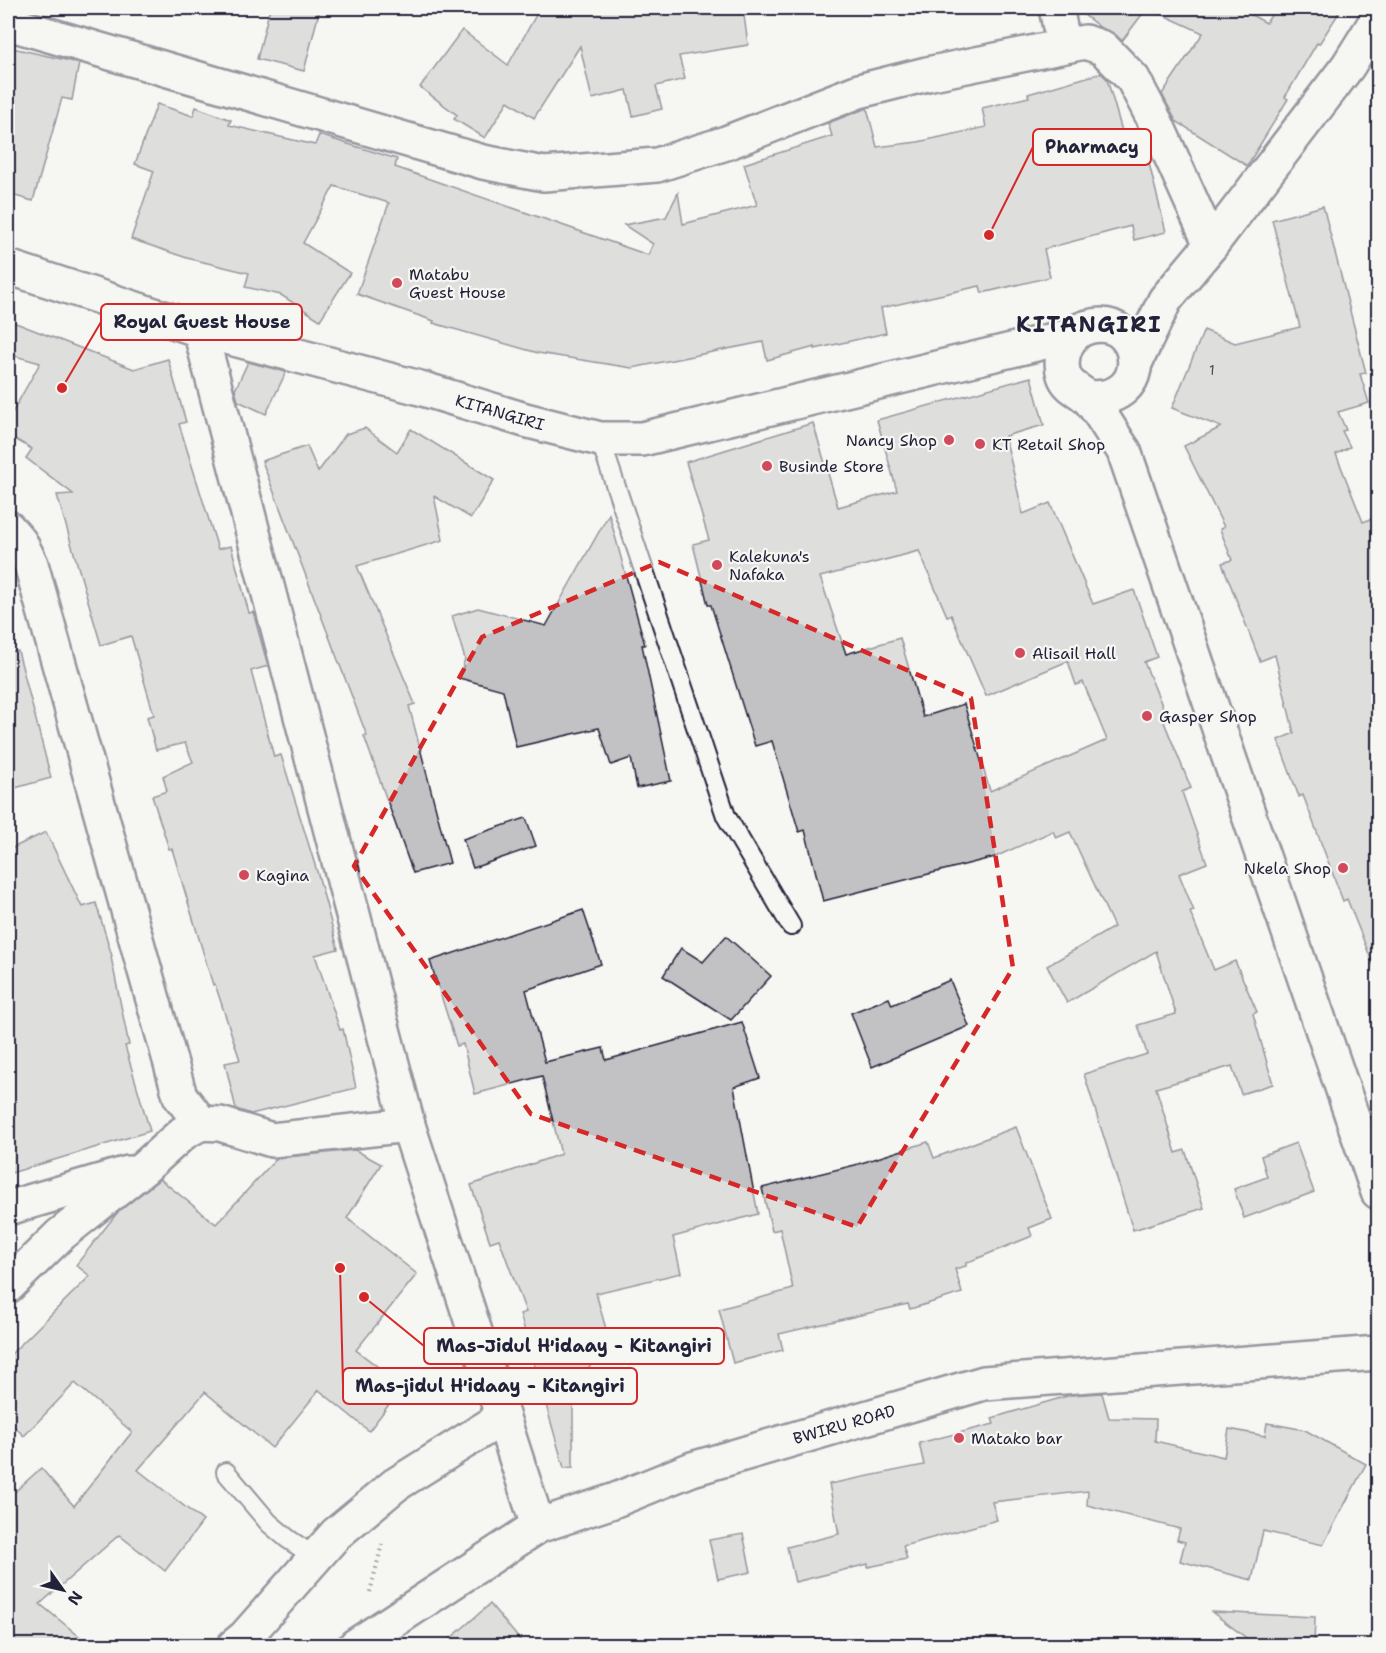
<svg xmlns="http://www.w3.org/2000/svg" width="1386" height="1653" font-family="'Shantell Sans',sans-serif">
<rect width="100%" height="100%" fill="#f6f6f2"/>
<filter id="ink" filterUnits="userSpaceOnUse"><feTurbulence type="fractalNoise" baseFrequency=".0167" numOctaves="2"/><feDisplacementMap in="SourceGraphic" scale="12" xChannelSelector="R" yChannelSelector="G"/><feConvolveMatrix kernelMatrix="1 2 1 2 8 2 1 2 1" color-interpolation-filters="sRGB"/></filter>
<g filter="url(#ink)">
<g fill="#c2c2c4" stroke="#22223b" stroke-width="1.5" fill-rule="evenodd">
<polygon points="270,8 320,8 304,71 257,59"/>
<polygon points="540,8 743,8 748,45 679,56 685,79 656,86 662,109 633,116 627,90 592,99 580,46 534,118 508,101 485,138 454,119 457,115 420,87 462,30 508,65"/>
<polygon points="1075,8 1147,8 1122,41 1116,35 1101,28"/>
<polygon points="1148,8 1239,8 1266,23 1276,8 1342,8 1319,44 1317,43 1285,97 1288,99 1247,166 1176,121 1162,94 1203,33"/>
<polygon points="8,47 79,63 72,100 62,98 33,201 8,194"/>
<polygon points="1101,73 1107,79 1126,145 1138,129 1144,143 1166,232 1134,240 1131,226 1044,249 1050,277 982,293 980,286 881,308 886,333 815,349 815,347 767,360 763,342 632,368 538,353 433,323 434,321 357,294 389,203 334,186 303,243 350,273 320,320 281,295 245,287 249,273 187,258 131,239 154,171 135,164 157,104 193,116 196,107 231,120 229,125 315,145 319,135 397,159 395,167 648,255 653,244 624,225 666,217 678,193 683,224 757,205 744,164 832,136 828,123 867,108 877,147 918,142 986,127 982,108 1029,97 1028,94"/>
<polygon points="1323,206 1366,373 1360,374 1369,403 1338,412 1346,430 1342,431 1350,447 1336,454 1363,522 1378,516 1378,974 1377,974 1347,899 1343,901 1303,795 1299,797 1278,740 1294,733 1275,655 1260,661 1222,563 1232,560 1220,529 1224,527 1184,446 1221,427 1172,408 1204,330 1235,343 1300,327 1272,220"/>
<polygon points="8,320 134,369 168,359 186,422 179,424 218,549 231,546 249,613 253,612 268,666 251,671 274,757 281,755 319,878 338,949 315,955 340,1030 343,1029 356,1088 251,1114 236,1109 225,1063 240,1060 215,984 213,985 172,849 169,849 152,796 167,791 163,776 193,762 185,743 156,750 147,717 154,715 131,636 101,645 57,495 73,494 26,458 32,449 8,435 8,420 40,363 8,354"/>
<polygon points="248,362 286,372 266,414 238,401 235,390"/>
<path d="M1031,377l13,48 -39,11 18,78 27,-11 43,101 41,-14 23,67 -13,5 24,58 -4,2 27,66 -9,4 25,71 -28,11 15,37 -4,1 24,58 21,-9 22,51 -4,2 20,70 -32,10 -9,-28 -76,22 20,65 9,-3 19,58 -71,22 -49,-156 63,-20 -9,-29 38,-11 -20,-63 -89,52 -20,-37 67,-39 -44,-95 -14,6 -3,-7 -58,26 -172,44 -18,-71 -6,2 -27,-91 -17,5 -44,-141h-3l-15,-61 16,-4 -23,-78 127,-39 25,84 59,-16 -20,-71zM919,551l28,65 4,-1 35,81 82,-35 8,24 7,-3 24,58 -117,51 -26,-87 -41,13 -23,-79 -54,16 -26,-77z"/>
<polygon points="365,428 397,452 411,429 494,480 471,518 434,496 443,540 357,566 415,704 409,706 450,863 413,873 364,736 367,736 262,461 307,446 318,472 346,434"/>
<polygon points="609,514 645,645 642,645 671,781 637,788 631,758 611,765 599,728 516,747 503,690 459,678 465,659 452,616 478,608 546,626"/>
<polygon points="18,651 51,778 8,790 8,652"/>
<polygon points="526,818 536,846 473,868 463,839"/>
<polygon points="46,832 82,907 96,903 112,956 111,957 129,1045 125,1046 150,1131 8,1174 8,850"/>
<polygon points="583,910 601,964 526,990 545,1062 603,1048 606,1060 742,1022 760,1078 734,1087 758,1214 673,1237 681,1273 596,1293 609,1340 573,1390 573,1467 564,1468 520,1314 526,1312 499,1239 490,1242 471,1185 561,1154 542,1076 475,1094 463,1044 457,1046 430,961"/>
<polygon points="726,936 771,976 731,1020 663,976 681,948 703,962"/>
<polygon points="950,980 969,1026 872,1067 851,1013 889,998 892,1005"/>
<polygon points="1016,1127 1052,1219 1029,1228 1032,1236 966,1263 966,1266 955,1269 962,1293 910,1309 908,1304 779,1334 783,1350 733,1363 719,1309 793,1289 780,1229 772,1231 762,1188 855,1165 928,1142 934,1158"/>
<polygon points="1296,1143 1314,1192 1244,1218 1234,1189 1267,1177 1261,1156"/>
<polygon points="355,1150 381,1164 347,1218 417,1274 356,1350 403,1386 369,1431 319,1390 272,1448 205,1392 138,1470 203,1521 165,1571 119,1535 40,1604 91,1646 8,1646 8,1498 41,1468 74,1506 132,1432 75,1383 24,1436 8,1420 8,1357 90,1276 76,1265 117,1213 160,1179 216,1224 277,1158"/>
<polygon points="1102,1393 1109,1418 1156,1419 1155,1441 1224,1457 1229,1429 1265,1436 1267,1423 1305,1430 1366,1464 1323,1545 1263,1531 1252,1580 1180,1561 1185,1542 1177,1540 1180,1529 1087,1505 1088,1491 992,1502 997,1520 903,1546 907,1559 868,1567 868,1564 795,1582 787,1547 839,1534 829,1484 924,1465 919,1443 994,1424 992,1418 1071,1395"/>
<polygon points="743,1534 751,1572 718,1579 709,1540"/>
<polygon points="490,1604 525,1646 442,1646"/>
<polygon points="1212,1612 1315,1617 1314,1646 1257,1646"/>
</g>
<g fill="none" stroke-linecap="round" stroke-linejoin="round">
<defs>
<g id="lane">
<polyline points="600,439 726,816 791,926"/>
<polyline points="226,1472 269,1523 288,1539 315,1557"/>
</g>
<g id="street">
<polyline points="1056,8 1064,46"/>
<polyline points="8,23 483,162 544,174 657,165 726,143 859,91 927,74 1085,42 1103,48 1133,79 1157,125 1211,245"/>
<polyline points="200,330 408,1125 538,1526"/>
<polyline points="8,528 20,542 31,564 180,1096 201,1123"/>
<polyline points="8,1208 128,1173"/>
<polyline points="8,1286 60,1235 144,1168 183,1133 201,1123 220,1124 272,1140 408,1125"/>
<polyline points="234,1646 245,1637 336,1534 395,1485 502,1418"/>
</g>
<g id="secondary">
<polyline points="8,267 200,330 420,388 525,420 600,439 642,439 1074,335"/>
<polyline points="1136,361 1165,300 1211,245 1348,66 1378,18"/>
<path d="M1086,397c71,9 58,-86 2,-70 -20,5 -30,29 -24,48 4,12 15,15 23,22 14,15 25,37 37,54l254,741"/>
<polyline points="355,1646 538,1526 613,1501 692,1469 984,1383 1378,1353"/>
</g>
</defs>
<use href="#lane" stroke="#22223b" stroke-width="22"/>
<use href="#street" stroke="#22223b" stroke-width="38"/>
<use href="#secondary" stroke="#22223b" stroke-width="38"/>
<polyline stroke="#22223b" stroke-width="4" stroke-dasharray="1.5 4.5" stroke-linecap="butt" points="370,1592 382,1544"/>
<use href="#lane" stroke="#f6f6f2" stroke-width="18"/>
<use href="#street" stroke="#f6f6f2" stroke-width="33"/>
<use href="#secondary" stroke="#f6f6f2" stroke-width="33"/>
</g>
</g>
<path d="M0 0H1386V1653H0ZM659,562l312,136 42,270 -156,259 -326,-113 -177,-248 128,-229z" fill="#f6f6f2" fill-opacity=".55" fill-rule="evenodd"/>
<path fill="none" stroke="#d62828" stroke-width="4.5" stroke-dasharray="12 8" stroke-linejoin="round" d="M659,562l312,136 42,270 -156,259 -326,-113 -177,-248 128,-229z"/>
<g fill="#d1495b" stroke="#f6f6f2" stroke-width="2">
<circle cx="397" cy="283" r="6"/>
<circle cx="949" cy="440" r="6"/>
<circle cx="980" cy="444" r="6"/>
<circle cx="767" cy="466" r="6"/>
<circle cx="717" cy="565" r="6"/>
<circle cx="1020" cy="653" r="6"/>
<circle cx="1147" cy="716" r="6"/>
<circle cx="1343" cy="868" r="6"/>
<circle cx="244" cy="875" r="6"/>
<circle cx="959" cy="1438" r="6"/>
</g>
<g text-anchor="middle" stroke-width="4.5" stroke-linejoin="round" paint-order="stroke">
<g font-size="14" fill="#4a4a5d">
<text x="1212" y="375">1</text>
</g>
<g font-size="16" fill="#22223b" stroke="#f6f6f2" text-anchor="start">
<text x="409" y="280">Matabu<tspan x="409" dy="18">Guest House</tspan></text>
<text x="937" y="446" text-anchor="end">Nancy Shop</text>
<text x="992" y="450">KT Retail Shop</text>
<text x="779" y="472">Businde Store</text>
<text x="729" y="562">Kalekuna's<tspan x="729" dy="18">Nafaka</tspan></text>
<text x="1032" y="659">Alisail Hall</text>
<text x="1159" y="722">Gasper Shop</text>
<text x="1331" y="874" text-anchor="end">Nkela Shop</text>
<text x="256" y="881">Kagina</text>
<text x="971" y="1444">Matako bar</text>
</g>
<g font-size="16" fill="#22223b" stroke="#f6f6f2">
<text transform="translate(500 412) rotate(16)" y="6">KITANGIRI</text>
<text transform="translate(844 1424) rotate(-16)" y="6">BWIRU ROAD</text>
</g>
<g font-size="22" font-weight="bold" letter-spacing="1.5" fill="#22223b" stroke="#f6f6f2">
<text x="1089" y="332">KITANGIRI</text>
</g>
</g>
<path fill="none" stroke="#d62828" stroke-width="2" d="M989 235L1033 147M62 388L101 322M364 1297L424 1346M340 1268L343 1386"/>
<g fill="#d62828" stroke="#f6f6f2" stroke-width="2">
<circle cx="989" cy="235" r="6"/>
<circle cx="62" cy="388" r="6"/>
<circle cx="364" cy="1297" r="6"/>
<circle cx="340" cy="1268" r="6"/>
</g>
<g fill="#f6f6f2" stroke="#d62828" stroke-width="2">
<rect x="1033" y="129" width="118" height="36" rx="6"/>
<rect x="101" y="304" width="201" height="36" rx="6"/>
<rect x="424" y="1328" width="300" height="36" rx="6"/>
<rect x="343" y="1368" width="294" height="36" rx="6"/>
</g>
<g font-size="18" text-anchor="middle" font-weight="bold" fill="#22223b">
<text x="1092" y="153">Pharmacy</text>
<text x="202" y="328">Royal Guest House</text>
<text x="574" y="1352">Mas-Jidul H'idaay - Kitangiri</text>
<text x="490" y="1392">Mas-jidul H'idaay - Kitangiri</text>
</g>
<rect width="1386" height="1653" fill="none" stroke="#f6f6f2" stroke-width="30"/>
<rect x="15" y="15" width="1356" height="1623" fill="none" stroke="#22223b" stroke-width="2" filter="url(#ink)"/>
<g transform="translate(63 1590) rotate(124)" stroke="#f6f6f2" stroke-width="4.5" paint-order="stroke">
<path d="M0-4.5L10 22L0 15L-10 22Z" fill="#22223b"/>
<text y="-9" font-size="16" font-weight="bold" text-anchor="middle" fill="#22223b">N</text>
</g>
</svg>
